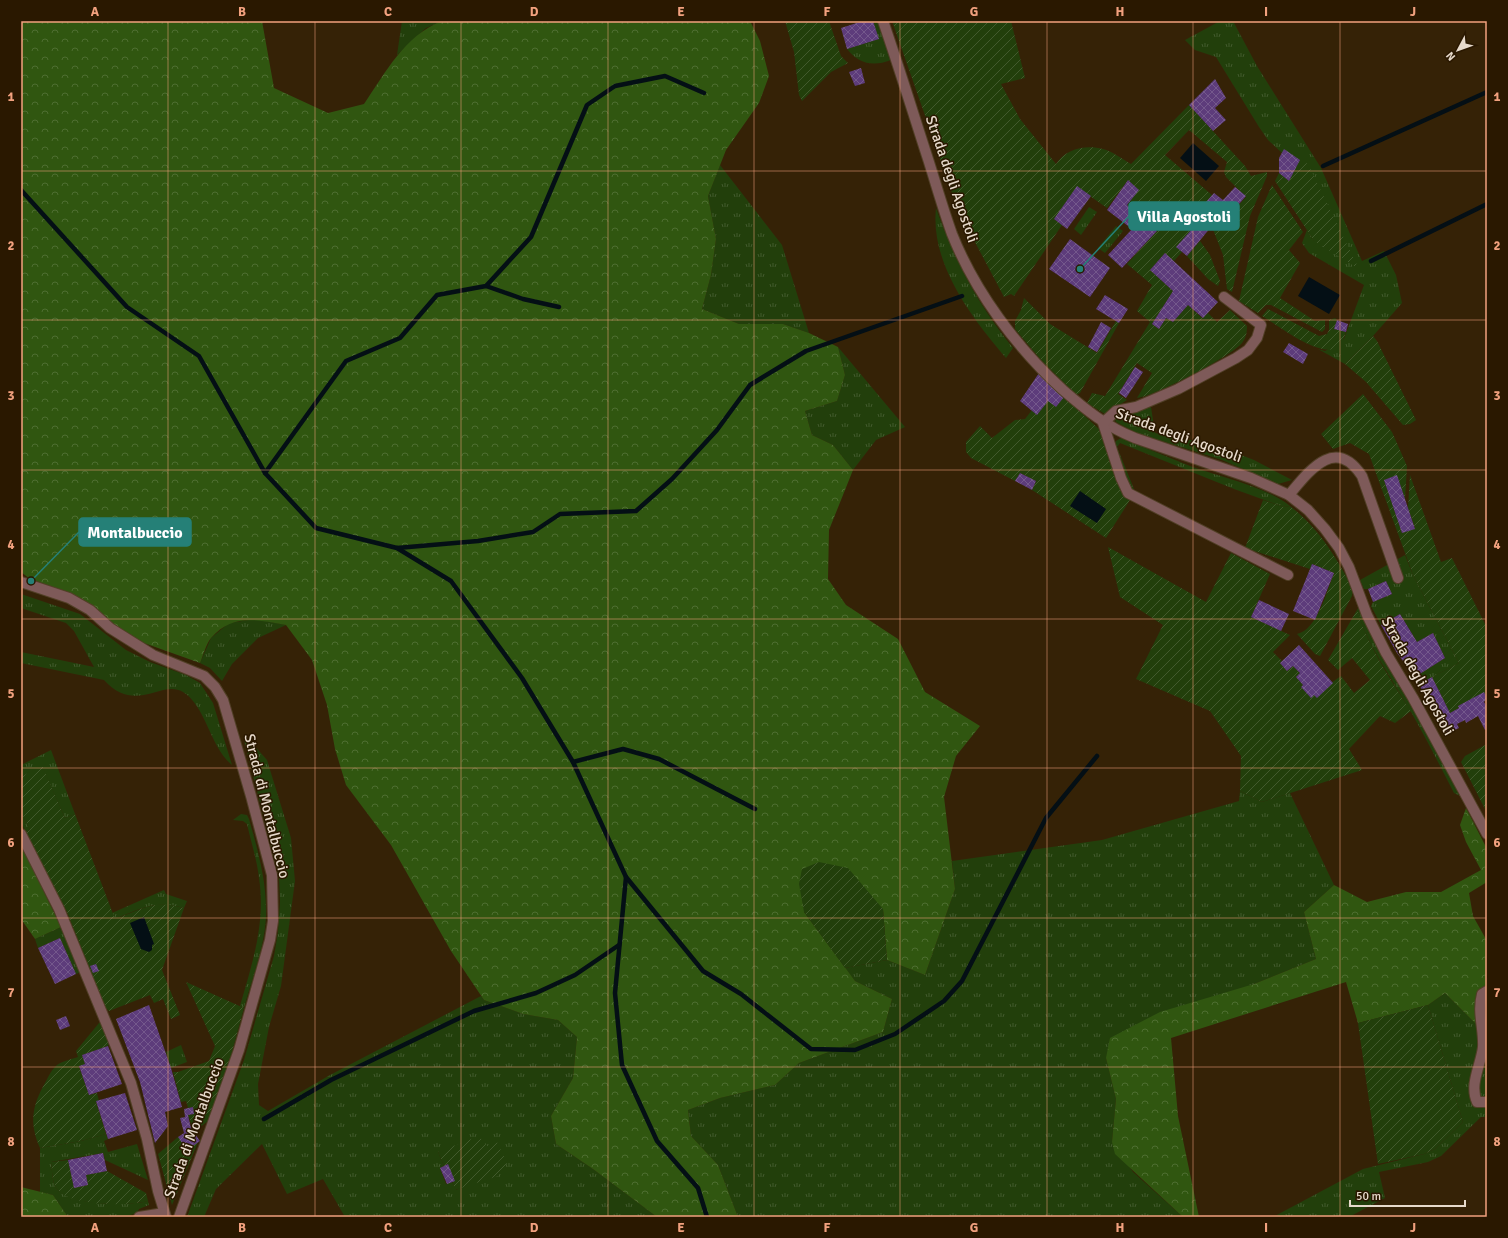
<svg xmlns="http://www.w3.org/2000/svg" width="1508" height="1238" font-family="Signika,sans-serif">
<defs>
<pattern id="grass-tufts" width="24" height="20" patternUnits="userSpaceOnUse"><rect width="24" height="20" fill="#223f0b"/><path d="M3 7l-1-3M5 7V3M7 7l1-3M15 17l-1-3M17 17v-4M19 17l1-3" fill="none" stroke="#425a2d"/></pattern>
<pattern id="forest-crowns" width="20" height="18" patternUnits="userSpaceOnUse"><rect width="20" height="18" fill="#305610"/><path d="M2 6a3 3 0 1 1 6 0M12 15a3 3 0 1 1 6 0" fill="none" stroke="#4e6e31"/></pattern>
<pattern id="garden-furrows" width="10" height="10" patternUnits="userSpaceOnUse"><rect width="10" height="10" fill="#223f0b"/><path d="M-1 1l2-2M0 10L10 0M9 11l2-2" fill="none" stroke="#425a2d"/></pattern>
<pattern id="building-cross-hatch" width="8" height="8" patternUnits="userSpaceOnUse"><rect width="8" height="8" fill="#5d3c7b"/><path d="M0 0l8 8M0 8l8-8" fill="none" stroke="#74588c"/></pattern>
</defs>
<rect width="100%" height="100%" fill="#352206"/>
<g fill="url(#grass-tufts)" fill-rule="evenodd">
<polygon points="402,21 442,21 426,28 397,55"/>
<path d="M873,21h4l14,39c-18,7 -32,4 -44,-11l31,-10z"/>
<polygon points="1220,21 1233,21 1257,66 1321,168 1362,261 1384,251 1396,275 1402,303 1373,336 1345,364 1318,349 1325,351 1344,339 1364,285 1309,253 1302,243 1307,230 1314,241 1282,153 1268,140 1259,127 1216,57 1195,50 1185,40"/>
<polygon points="720,165 782,245 809,333 783,324 739,324 702,309 711,275 716,239 708,196"/>
<polygon points="1089,207 1097,212 1081,235 1074,229"/>
<path d="M936,208c20,55 41,95 77,140l-7,10c-34,-40 -76,-94 -70,-150z"/>
<polygon points="1116,226 1123,231 1105,253 1098,248"/>
<polygon points="838,347 905,427 876,440 853,470 833,445 812,435 805,411 837,401 845,375"/>
<path d="M1151,407l4,26 60,12 39,15 38,20 -14,4 -56,-24 -85,-27 -21,-11 -1,-3c7,-7 26,-9 36,-12z"/>
<path d="M1121,438c23,9 46,19 69,28 27,10 80,22 100,40l-6,1 -50,-18 -114,-46 -3,4 17,42h-2c-6,-10 -21,-37 -16,-48z"/>
<polygon points="1405,555 1413,575 1459,663 1419,684 1415,677 1445,658 1433,633 1417,642 1400,614 1381,625 1371,606 1373,602 1392,594 1386,581 1368,589 1364,589 1360,580"/>
<path d="M21,594l59,20 46,36 24,12 36,13 14,8 13,20 19,62c-22,-18 -26,-59 -49,-73 -22,-13 -47,23 -79,-12l-83,-17v-11l73,15 -20,-36 -8,-8 -45,-15z"/>
<path d="M1358,608l23,47 29,48 50,93 -6,-3c-14,-27 -28,-55 -43,-81 -19,-34 -43,-65 -54,-102z"/>
<polygon points="256,619 286,625 258,638 232,664 222,681 210,668 200,663 211,638 229,623"/>
<path d="M244,740l9,4 14,16 24,78 4,43 -14,105 -12,41 -11,57 1,21 9,6 62,-36 151,-79 3,4 39,14 35,6 19,17 -4,41 -22,38 5,28 37,25 64,48h-312l-22,-38 -36,15 -25,-50 -46,45 -12,28h-17l57,-157 30,-104 4,-24 2,-31 -1,-24zM487,1146l-27,42 -4,2 -4,-8 -6,2 -6,-16 4,-2 -6,-14z"/>
<polygon points="51,750 75,814 65,818 42,766 21,777 21,765"/>
<polygon points="1240,791 1262,802 1290,793 1334,885 1304,912 1316,959 1254,984 1106,1058 1116,1099 1112,1142 1133,1172 1183,1217 738,1217 718,1165 691,1136 688,1110 720,1098 775,1085 799,1063 883,1032 892,999 855,981 845,968 887,960 925,975 955,889 952,861 1102,840 1239,801"/>
<polygon points="21,812 30,830 26,832 21,823"/>
<path d="M241,814l6,1 2,4c9,32 18,63 17,97 -1,30 -14,63 -22,92l-4,-2c12,-42 26,-83 19,-128 -2,-18 -8,-36 -12,-54l-4,-3 -10,-1z"/>
<path d="M164,890l2,4 21,7 -3,7c-30,-8 -42,0 -69,11l-3,-6z"/>
<polygon points="61,927 81,972 76,974 60,938 38,948 35,939"/>
<polygon points="1445,993 1487,1035 1487,1117 1481,1117 1441,1156 1428,1162 1379,1172 1385,1198 1349,1217 1273,1217 1363,1169 1424,1154 1435,1149 1463,1122 1428,1005"/>
<polygon points="181,1045 187,1062 171,1068 166,1052"/>
<path d="M106,1134l2,5 -4,2 4,11 29,-8 11,36 -43,-20 -2,-7 -52,9c1,7 1,15 3,22 9,23 75,22 94,17l1,4 -10,4 -2,4 -12,4h-57l-15,-22 -13,-3v-44l41,-7z"/>
</g>
<g fill="url(#forest-crowns)">
<path d="M21,21h241l12,67 54,25 36,-9c22,-32 40,-68 78,-83h308l10,20 9,35 -10,27 -33,47 -18,46 8,43 -5,36 -9,34 37,15h44l26,9 29,14 7,28 -8,26 -32,10 7,24 21,10 20,25 -24,60 -1,49 18,26 52,34 27,53 55,34 -24,30 -12,41 11,92 -30,86 -38,-15 -4,-51 -79,3 51,69 37,18 -9,33 -84,31 -24,22 -55,13 -32,12 3,26 27,29 20,52h-81l-64,-48 -37,-25 -5,-28 22,-38 4,-41 -19,-17 -35,-6 -39,-14 -33,-49 -60,-106 -45,-60 -11,-36 -8,-44 -15,-45 -26,-35c-28,-5 -54,-12 -75,13 -5,6 -8,18 -11,25l-56,-20 -25,-14 -28,-24 -24,-13 -37,-13 -9,-7z"/>
<polygon points="1466,808 1487,849 1487,882 1469,893 1473,916 1487,941 1487,1035 1445,993 1428,1005 1358,1023 1346,982 1171,1038 1178,1116 1199,1217 1183,1217 1115,1154 1112,1142 1116,1099 1106,1058 1110,1038 1160,1012 1254,984 1316,959 1304,912 1334,885 1367,902 1406,892 1441,892 1481,870 1466,842 1460,825"/>
<polygon points="21,845 61,927 35,939 21,919"/>
<polygon points="21,1187 53,1195 68,1217 21,1217"/>
</g>
<g fill="url(#garden-furrows)" fill-rule="evenodd">
<polygon points="785,21 829,21 841,56 848,63 831,72 802,101 799,95 794,52"/>
<path d="M892,21h119l14,57 -24,6 19,35 36,45c9,-15 30,-20 47,-15 9,2 19,10 28,15l58,-59 56,61 6,10 16,-4v4l-17,40 -18,76 -5,-3 -4,-34 -11,-28 -10,-8 -25,27 5,6 -8,9 -9,-8 -15,17 23,21 -21,33 7,5 7,-11 7,4 15,-17 14,13 6,-5 9,9 13,-12 17,16c0,7 -1,12 -5,17 -10,13 -89,54 -105,55l15,-25 -15,-10 -19,31 9,6 -22,14 -18,-11 5,-10 13,3 45,-74 -13,-11 15,-26 -25,-21 30,-33 -30,-26 1,-25 -21,28 -30,-21 -23,32 8,6 -48,71 -3,-2 -7,3 -46,-87zM1189,130l38,32 -3,10 2,5 20,20 -20,22 -20,-17 6,-7 -47,-40z"/>
<polygon points="1300,160 1308,164 1359,269 1314,241 1275,181 1279,173 1289,181"/>
<polygon points="1272,185 1303,232 1289,250 1300,263 1280,298 1315,321 1325,320 1325,329 1322,332 1271,305 1266,305 1258,313 1239,301 1258,217"/>
<polygon points="1200,241 1210,255 1220,281 1218,286 1208,279 1187,256"/>
<polygon points="1024,298 1050,324 1097,353 1116,321 1119,323 1080,393 1076,395 1041,360 1015,329 1015,321 1021,310"/>
<path d="M1268,309l51,27 8,-2 2,-4v-10l6,-2 2,2 -2,9 11,3c-2,5 -3,11 -7,14 -17,15 -61,-21 -77,-30z"/>
<polygon points="1373,336 1377,341 1416,420 1410,424 1403,425 1366,382 1345,364"/>
<polygon points="1363,394 1392,432 1407,466 1405,499 1397,476 1384,480 1402,533 1415,528 1408,508 1410,475 1441,562 1452,558 1485,624 1487,624 1487,696 1484,693 1458,706 1459,708 1450,713 1432,677 1459,663 1413,575 1369,454 1350,443 1333,449 1321,434"/>
<polygon points="1064,397 1099,429 1121,491 1130,500 1106,538 1032,490 1036,481 1020,473 1015,481 971,458 966,452 966,442 980,426 992,438 1015,420 1025,419 1032,410 1037,414 1048,401"/>
<path d="M1263,500l21,7 6,-1c29,22 46,51 63,83l-1,7 -32,60 -5,-2 -18,-20c20,-4 30,-43 37,-61l-21,-9 -3,5 -65,-21z"/>
<path d="M1108,547l98,55 25,-49 39,21 -19,43 39,18 -17,17 9,9 -2,2 7,8 6,-5 7,7 -4,4 7,8 -2,2 10,10 30,-21 13,17 16,-13 -18,-22 -14,12 -10,-10 29,-50c11,36 33,69 54,101l-16,12 -15,-7 -31,33 13,21 -100,32 -22,-11 1,-35 -31,-45 -74,-32 27,-54 -43,-28z"/>
<polygon points="1487,744 1487,813 1461,762 1465,756"/>
<path d="M42,765l23,53 10,-4 40,105c28,-10 38,-20 69,-11l-22,62 18,45 -9,4 -8,-20 -9,4 -4,-8 -41,16 -4,-4 -38,-95 -41,-80 4,-2 -9,-18v-35z"/>
<polygon points="819,862 848,868 883,909 887,960 845,968 804,912 799,884 802,869"/>
<polygon points="186,982 244,1008 232,1052 208,1121 194,1132 188,1115 194,1114 193,1107 188,1108 186,1101 181,1102 173,1072 178,1072 209,1061 215,1046"/>
<polygon points="1428,1005 1463,1122 1435,1149 1424,1154 1378,1164 1358,1023"/>
<path d="M99,1023h2l8,20 -1,3 -26,9 3,9 -6,3 10,28 8,-2 2,8 -3,1 10,32 -25,7 -41,7c-11,-25 -8,-42 5,-65 3,-6 7,-14 12,-18 6,-4 15,-6 21,-8l-2,-6z"/>
<polygon points="479,1136 487,1146 497,1142 507,1163 498,1176 455,1190 447,1164 444,1166 438,1152"/>
<polygon points="178,1137 198,1142 172,1205 158,1154"/>
<path d="M68,1160l6,28 14,-3 -2,-10 21,-4 39,22 2,8c-20,5 -85,7 -94,-17 -2,-7 -2,-15 -3,-22z"/>
</g>
<g fill="#040f15">
<polygon points="1193,143 1219,166 1206,181 1180,158"/>
<polygon points="1309,277 1340,295 1329,314 1298,296"/>
<polygon points="1080,491 1106,509 1097,523 1070,506"/>
<polygon points="144,917 154,944 152,945 152,950 149,952 141,949 130,923"/>
</g>
<g fill="none" stroke-linecap="round" stroke-linejoin="round">
<g stroke="#040f15" stroke-width="4.5">
<polyline points="1323,166 1487,92"/>
<polyline points="21,190 127,307 199,356 265,473 316,528 397,548 451,581 522,678 573,762 626,877 615,993 622,1065 657,1141 698,1188 707,1217"/>
<polyline points="1371,261 1487,204"/>
<polyline points="486,286 523,299 559,307"/>
<polyline points="265,473 346,361 400,338 437,295 486,286 531,237 587,105 615,86 665,76 704,93"/>
<polyline points="397,548 478,541 533,532 560,514 636,511 672,479 717,430 750,385 806,351 962,296"/>
<polyline points="573,762 623,749 659,759 755,809"/>
<polyline points="626,877 703,971 741,994 811,1049 855,1050 895,1034 944,1001 962,981 1046,818 1097,756"/>
<polyline points="264,1119 331,1080 474,1011 536,993 575,975 619,945"/>
</g>
</g>
<g fill="url(#building-cross-hatch)">
<polygon points="863,21 873,21 879,39 847,49 841,28"/>
<polygon points="861,68 865,83 855,86 849,72"/>
<polygon points="1215,79 1226,98 1215,108 1226,120 1213,131 1189,105"/>
<polygon points="1284,149 1300,160 1289,181 1279,173 1279,158"/>
<polygon points="1128,180 1139,190 1127,205 1157,231 1122,268 1108,255 1132,229 1107,210"/>
<polygon points="1077,186 1091,196 1067,229 1054,219"/>
<polygon points="1235,187 1246,196 1226,219 1206,202 1214,193 1223,200"/>
<polygon points="1201,219 1211,227 1187,256 1176,247"/>
<polygon points="1070,239 1110,268 1090,297 1049,269"/>
<polygon points="1165,253 1218,302 1203,318 1188,305 1173,322 1166,318 1159,329 1152,324 1173,291 1150,270"/>
<polygon points="1105,295 1128,309 1119,323 1096,309"/>
<polygon points="1337,320 1348,324 1346,332 1334,329"/>
<polygon points="1101,322 1111,328 1097,352 1088,347"/>
<polygon points="1289,343 1308,354 1303,364 1283,352"/>
<polygon points="1135,367 1143,372 1126,398 1119,393"/>
<polygon points="1039,373 1064,397 1056,407 1048,401 1037,415 1020,401"/>
<polygon points="1020,473 1036,481 1032,490 1015,481"/>
<polygon points="1397,475 1415,529 1402,533 1384,480"/>
<polygon points="1312,564 1334,573 1315,620 1293,611"/>
<polygon points="1386,581 1392,594 1373,602 1368,589"/>
<polygon points="1259,600 1289,614 1281,631 1251,617"/>
<polygon points="1400,614 1417,642 1433,633 1445,658 1415,677 1397,653 1381,625"/>
<polygon points="1299,645 1333,683 1317,698 1314,695 1311,698 1301,687 1303,685 1296,677 1300,673 1293,666 1287,671 1280,663"/>
<polygon points="1432,677 1450,713 1459,708 1458,706 1484,692 1487,698 1484,702 1487,707 1487,729 1485,730 1478,716 1466,723 1465,720 1457,724 1459,728 1445,735 1419,684"/>
<polygon points="60,938 76,974 55,984 38,948"/>
<polygon points="96,964 99,971 93,973 90,966"/>
<polygon points="149,1005 171,1068 182,1107 165,1112 168,1126 155,1143 140,1082 116,1019"/>
<polygon points="66,1016 70,1026 60,1030 56,1020"/>
<polygon points="108,1046 122,1084 89,1095 79,1066 85,1064 82,1055"/>
<polygon points="125,1093 137,1130 108,1139 96,1101"/>
<polygon points="193,1107 194,1114 188,1115 191,1128 200,1141 187,1150 178,1137 184,1133 180,1118 185,1117 184,1109"/>
<polygon points="103,1153 107,1171 86,1175 88,1185 74,1188 68,1160"/>
<polygon points="448,1164 455,1181 447,1184 440,1168"/>
</g>
<g fill="none" stroke-linecap="round" stroke-linejoin="round">
<defs>
<g id="minor">
<path d="M883,21c16,46 30,92 45,138 8,25 15,50 24,75 23,58 65,114 111,156 23,20 44,37 72,48l116,40 38,17 19,15 17,19 14,19 10,19 18,48 19,38 27,45 74,136"/>
<polyline points="1224,297 1261,325 1257,338 1248,350 1236,358 1178,389 1136,407 1116,411 1103,423 1121,478 1128,493 1288,575"/>
<path d="M1289,495c21,-25 46,-59 73,-19l36,102"/>
<polyline points="21,582 69,598 90,610 110,628 153,655 204,676 215,687 223,700 251,796 272,875 273,921 270,940 239,1050 179,1217"/>
<polyline points="21,834 59,909 131,1083 147,1139 158,1191 166,1217"/>
<path d="M1487,991l-5,3c-5,18 2,35 1,53 -2,18 -14,37 -6,55h10"/>
<polyline points="139,1217 164,1213"/>
</g>
</defs>
<use href="#minor" stroke="#513f26" stroke-width="12"/>
<use href="#minor" stroke="#7e5a59" stroke-width="10"/>
</g>
<path fill="none" stroke="#f2a17e" stroke-width="1" stroke-opacity="0.55" d="M168,21v1196M315,21v1196M461,21v1196M608,21v1196M754,21v1196M900,21v1196M1047,21v1196M1193,21v1196M1340,21v1196M21,171h1466M21,320h1466M21,470h1466M21,619h1466M21,768h1466M21,918h1466M21,1067h1466"/>
<g text-anchor="middle" stroke-width="3" stroke-linejoin="round" paint-order="stroke">
<g font-size="15" fill="#e7dacb" stroke="#2a1800">
<text transform="translate(952 179) rotate(71)" y="5">Strada degli Agostoli</text>
<text transform="translate(1179 435) rotate(20)" y="5">Strada degli Agostoli</text>
<text transform="translate(1418 676) rotate(61)" y="5">Strada degli Agostoli</text>
<text transform="translate(267 806) rotate(76)" y="5">Strada di Montalbuccio</text>
<text transform="translate(194 1128) rotate(-70)" y="5">Strada di Montalbuccio</text>
</g>
</g>
<path fill="none" stroke="#258077" stroke-width="1.5" d="M1080 269L1129 216M31 581L79 532"/>
<g fill="#258077" stroke="#2a1800" stroke-width="1.5">
<circle cx="1080" cy="269" r="4"/>
<circle cx="31" cy="581" r="4"/>
</g>
<g fill="#258077" stroke="#258077" stroke-width="1.5">
<rect x="1129" y="202" width="110" height="28" rx="4"/>
<rect x="79" y="518" width="112" height="28" rx="4"/>
</g>
<g font-size="16" text-anchor="middle" font-weight="bold" fill="#fff">
<text x="1184" y="222">Villa Agostoli</text>
<text x="135" y="538">Montalbuccio</text>
</g>
<rect width="1508" height="1238" fill="none" stroke="#2a1800" stroke-width="44"/>
<g transform="translate(1458 50) rotate(229)" stroke="#2a1800" stroke-width="3" paint-order="stroke">
<path d="M0-3L7 15L0 10L-7 15Z" fill="#e7dacb"/>
<text y="-6" font-size="11" font-weight="bold" text-anchor="middle" fill="#e7dacb">N</text>
</g>
<path d="M1350 1200v6h115v-6" fill="none" stroke="#e7dacb" stroke-width="2"/>
<text x="1356" y="1200" font-size="12" fill="#e7dacb" stroke="#2a1800" stroke-width="3" paint-order="stroke">50 m</text>
<rect x="22" y="22" width="1464" height="1194" fill="none" stroke="#f2a17e" stroke-width="1.5"/>
<g font-size="13" text-anchor="middle" font-weight="bold" fill="#f2a17e">
<text x="95" y="16">A</text>
<text x="242" y="16">B</text>
<text x="388" y="16">C</text>
<text x="534" y="16">D</text>
<text x="681" y="16">E</text>
<text x="827" y="16">F</text>
<text x="974" y="16">G</text>
<text x="1120" y="16">H</text>
<text x="1266" y="16">I</text>
<text x="1413" y="16">J</text>
<text x="11" y="101">1</text>
<text x="1497" y="101">1</text>
<text x="11" y="250">2</text>
<text x="1497" y="250">2</text>
<text x="11" y="400">3</text>
<text x="1497" y="400">3</text>
<text x="11" y="549">4</text>
<text x="1497" y="549">4</text>
<text x="11" y="698">5</text>
<text x="1497" y="698">5</text>
<text x="11" y="847">6</text>
<text x="1497" y="847">6</text>
<text x="11" y="997">7</text>
<text x="1497" y="997">7</text>
<text x="11" y="1146">8</text>
<text x="1497" y="1146">8</text>
<text x="95" y="1232">A</text>
<text x="242" y="1232">B</text>
<text x="388" y="1232">C</text>
<text x="534" y="1232">D</text>
<text x="681" y="1232">E</text>
<text x="827" y="1232">F</text>
<text x="974" y="1232">G</text>
<text x="1120" y="1232">H</text>
<text x="1266" y="1232">I</text>
<text x="1413" y="1232">J</text>
</g>
</svg>
